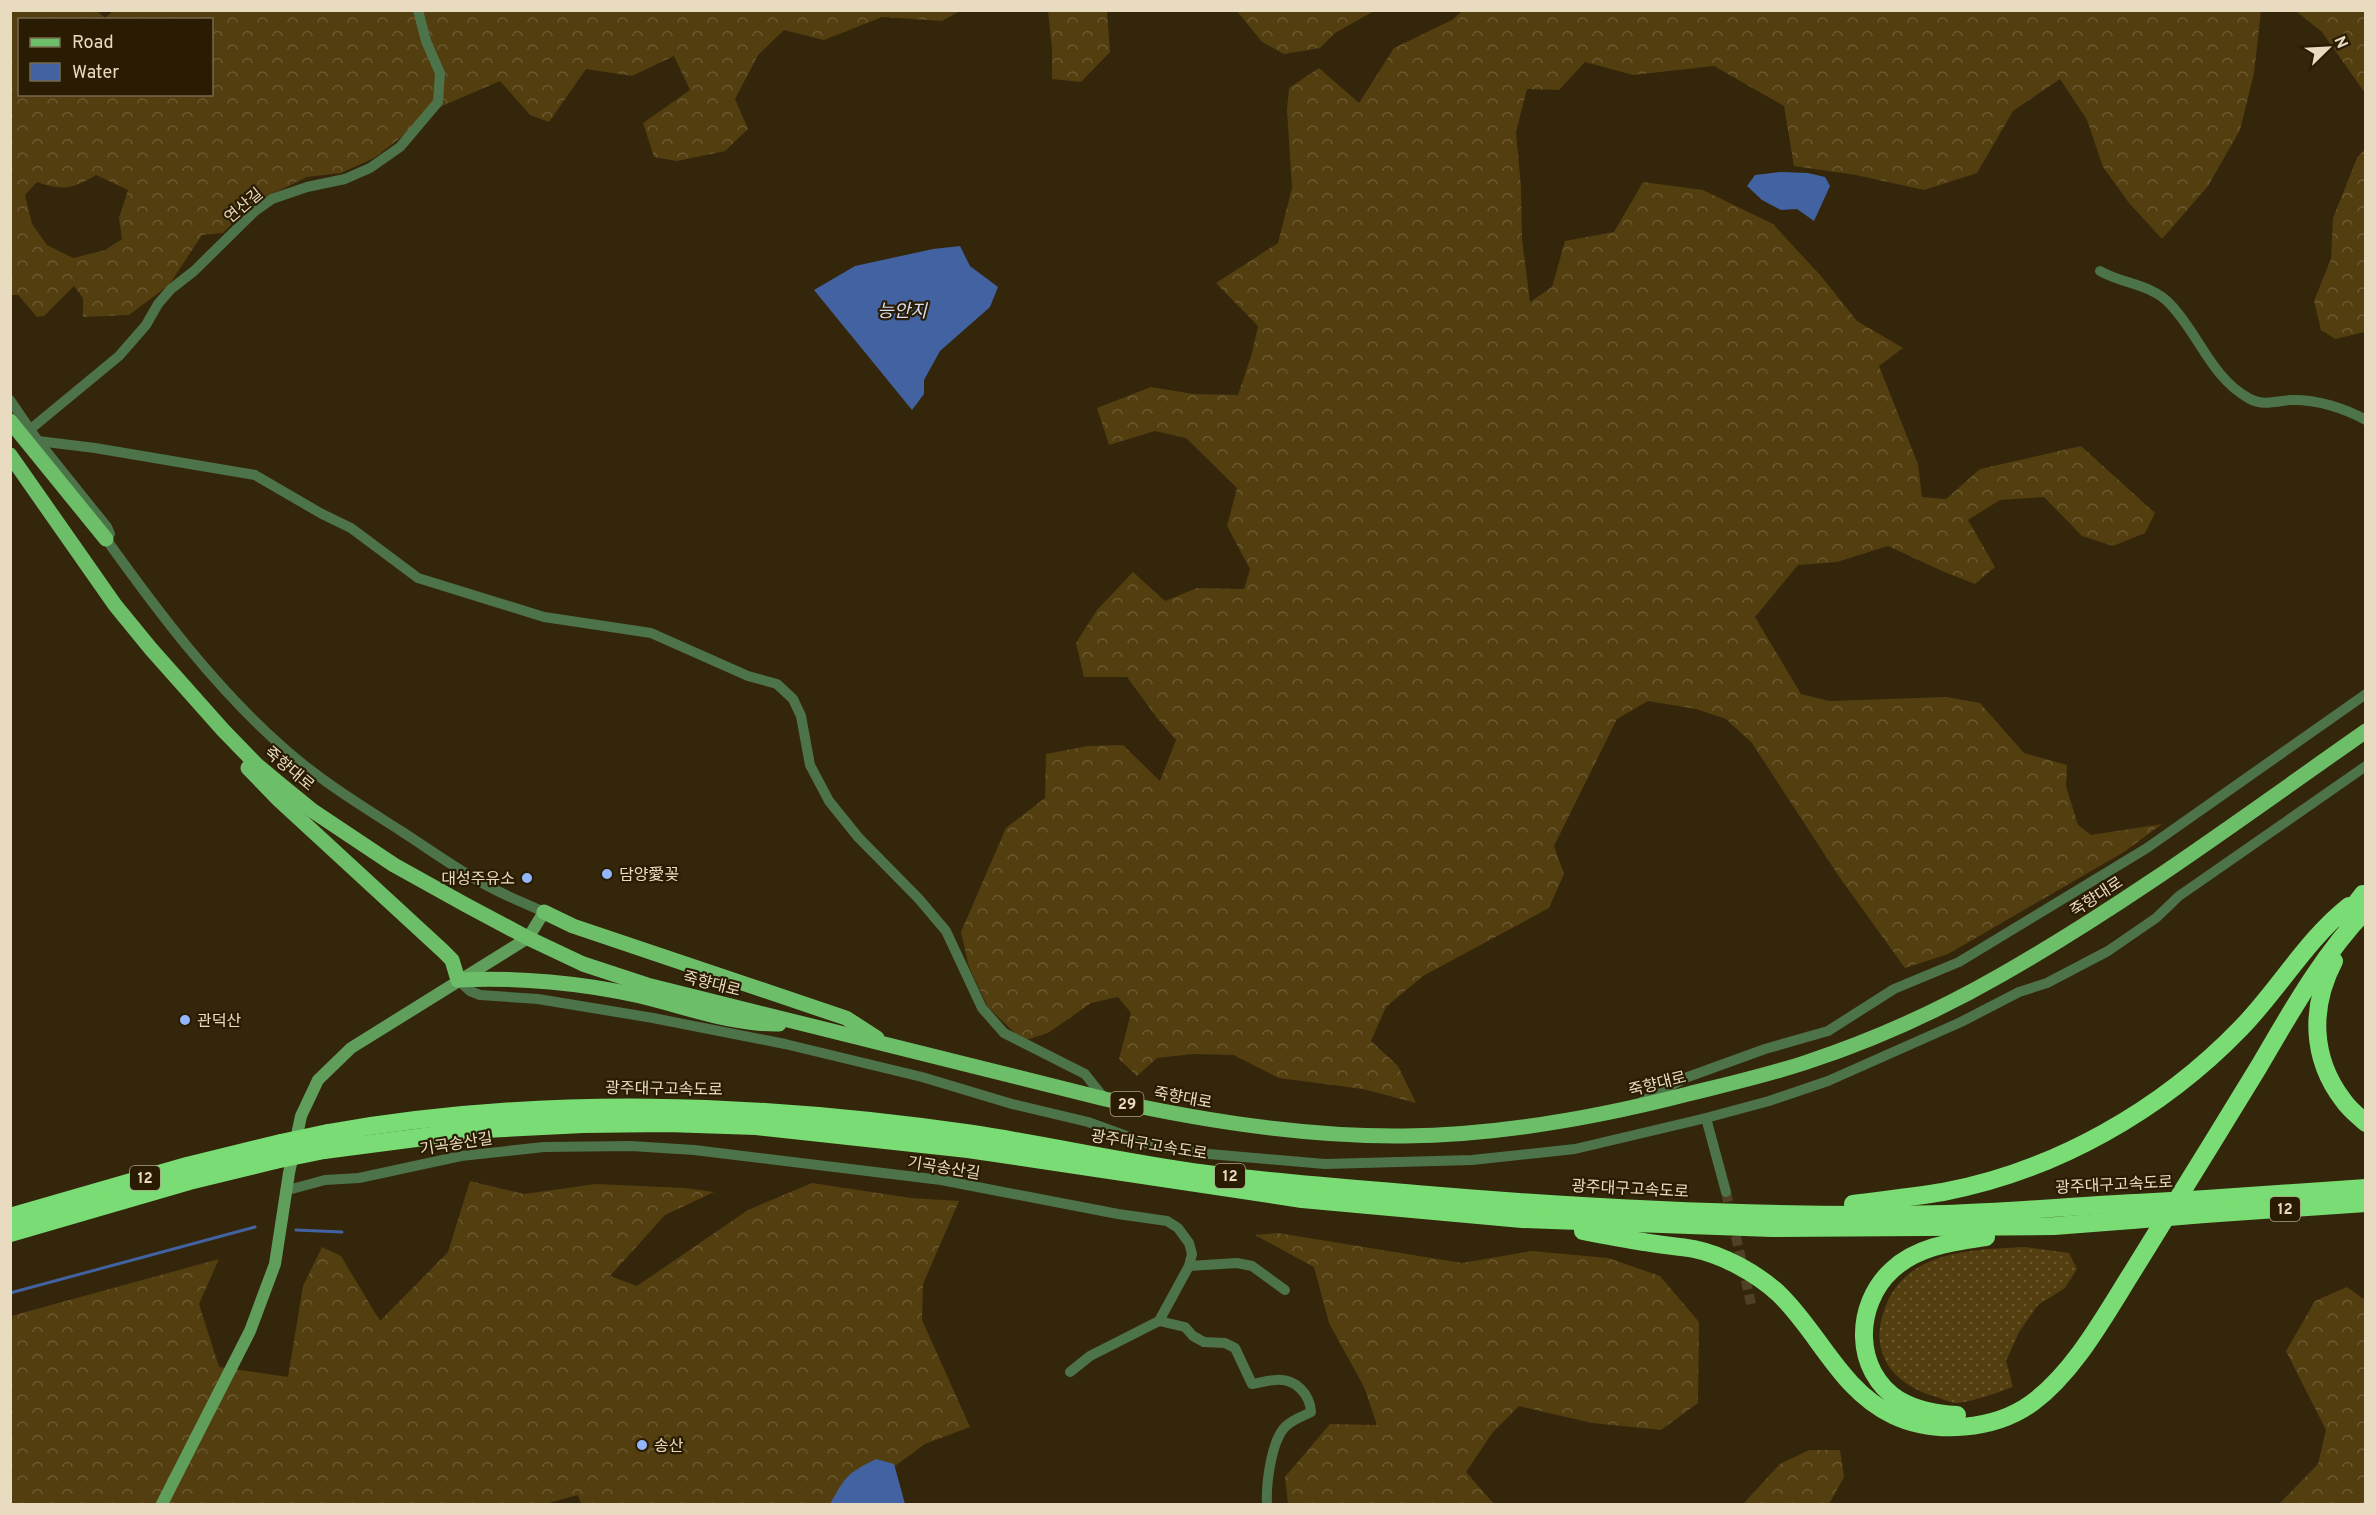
<svg xmlns="http://www.w3.org/2000/svg" width="2376" height="1515" font-family="Overpass,'Noto Sans KR',sans-serif">
<defs>
<pattern id="grass-dots" width="8" height="8" patternUnits="userSpaceOnUse" patternTransform="scale(1.5)"><rect width="8" height="8" fill="#533e10"/><path d="M2 2h.1M6 6h.1" fill="none" stroke="#6c5931" stroke-width="1.8" stroke-linecap="round"/></pattern>
<pattern id="forest-crowns" width="20" height="18" patternUnits="userSpaceOnUse" patternTransform="scale(1.5)"><rect width="20" height="18" fill="#533e10"/><path d="M2 6a3 3 0 1 1 6 0M12 15a3 3 0 1 1 6 0" fill="none" stroke="#6c5931"/></pattern>
</defs>
<rect width="100%" height="100%" fill="#33260a"/>
<path fill="url(#grass-dots)" d="M2025,1247l44,6 8,16 -12,19 -27,17 -19,27 -13,29 7,26c-13,5 -44,16 -58,16 -7,-1 -15,-5 -22,-7 -39,-12 -63,-41 -50,-82 5,-18 15,-33 31,-44 32,-21 74,-21 111,-23z"/>
<g fill="url(#forest-crowns)" fill-rule="evenodd">
<path d="M114,10l846,1 -18,10 -60,-4 -58,23 -40,-10 -26,25 -23,44 13,30 -23,22 -48,10 -23,-4 -11,-34 47,-33 -16,-34 -42,20 -46,-7 -37,53 -19,-7 -30,-34 -58,25 -68,52 -33,15 -34,4 -57,28 -27,28 -21,2 -33,50 -40,30 -46,2v-19l-9,-12 -30,30 -7,1 -19,-22h-7v-284h86l8,7zM20,20h192v74h-192zM96,175l32,15 -9,28 3,21 -17,11 -32,8 -26,-13 -15,-21 -7,-29 12,-13c26,9 36,7 59,-7z"/>
<polygon points="1048,11 1107,11 1110,52 1081,82 1052,79 1052,48"/>
<polygon points="1237,11 1374,11 1335,33 1320,48 1284,54 1262,42"/>
<polygon points="1462,11 2261,11 2254,73 2240,130 2208,186 2162,239 2129,203 2103,167 2087,120 2060,79 2013,111 1977,173 1924,190 1856,175 1794,166 1784,106 1714,66 1633,75 1585,62 1559,90 1527,89 1516,132 1521,187 1522,239 1530,302 1552,287 1565,241 1614,232 1643,182 1703,190 1773,224 1821,276 1857,321 1903,348 1879,366 1918,464 1922,497 1946,499 1980,469 2081,446 2155,513 2145,533 2113,546 2082,536 2044,497 2000,500 1968,520 1995,567 1975,584 1942,571 1888,546 1837,562 1798,565 1755,617 1801,694 1829,701 1946,697 1980,703 2024,753 2067,765 2066,786 2078,825 2091,835 2162,824 2124,852 1948,954 1905,968 1840,878 1752,743 1726,719 1696,709 1648,701 1617,719 1554,846 1564,874 1549,908 1423,976 1386,1007 1371,1041 1398,1066 1416,1103 1363,1089 1279,1078 1234,1055 1193,1054 1157,1058 1137,1076 1119,1059 1131,1013 1118,997 1091,1003 1048,1033 1023,1041 988,1007 969,967 961,932 1006,828 1045,798 1046,754 1088,746 1123,745 1160,781 1176,740 1157,718 1127,677 1084,677 1076,643 1097,610 1133,572 1165,601 1197,588 1244,589 1250,569 1227,526 1237,488 1186,438 1155,431 1109,445 1097,408 1151,387 1193,394 1238,395 1252,353 1258,326 1216,283 1278,243 1292,188 1287,110 1289,88 1319,68 1359,103 1394,48 1452,20"/>
<polygon points="2296,11 2365,11 2365,93 2322,32"/>
<polygon points="2365,149 2365,332 2335,339 2321,330 2314,301 2331,259 2333,218 2357,158"/>
<polygon points="470,1181 524,1194 596,1184 685,1188 714,1192 665,1215 610,1276 637,1286 748,1210 812,1183 911,1198 959,1201 923,1284 922,1320 970,1427 925,1444 843,1504 581,1504 578,1495 545,1504 11,1504 11,1316 219,1259 199,1304 219,1367 288,1377 303,1286 322,1247 341,1256 380,1321 448,1252"/>
<polygon points="1278,1233 1462,1263 1532,1251 1608,1258 1660,1276 1699,1322 1698,1403 1661,1430 1592,1423 1519,1406 1493,1432 1466,1472 1494,1504 1288,1504 1285,1477 1330,1424 1377,1425 1364,1387 1329,1323 1314,1267 1255,1235"/>
<polygon points="2347,1287 2365,1300 2365,1504 2279,1504 2318,1464 2326,1430 2286,1351 2315,1301"/>
<polygon points="1809,1450 1840,1450 1844,1477 1829,1504 1743,1504 1780,1464"/>
</g>
<g fill="#4262a2">
<polygon points="1781,172 1808,173 1825,177 1830,186 1814,221 1797,209 1781,210 1762,200 1747,186 1755,175"/>
<polygon points="960,246 970,266 998,287 990,307 940,351 924,380 924,394 912,410 814,290 855,266 933,249"/>
<path d="M876,1459l18,5 11,40h-75c16,-28 16,-30 46,-45z"/>
</g>
<g fill="none" stroke-linecap="round" stroke-linejoin="round">
<g stroke="#4262a2" stroke-width="3">
<polyline points="296,1230 342,1232"/>
<polyline points="10,1293 255,1227"/>
</g>
<polyline stroke="#4e4125" stroke-width="10" stroke-dasharray="10 5" stroke-linecap="butt" points="1726,1192 1751,1304"/>
<g stroke="#4d734b" stroke-width="10">
<path d="M2100,271c22,13 52,13 70,33 29,30 41,74 80,95 13,7 27,2 40,1 26,-1 54,8 76,20"/>
<path d="M10,400l28,41 69,86 3,7 -4,5c53,74 110,150 180,211 35,31 76,56 115,81 28,18 55,38 85,54 18,10 38,18 58,27"/>
<polyline points="27,432 119,356 146,325 158,304 171,289 194,271 254,212 272,199 307,187 345,179 370,168 400,147 438,102 440,73 426,41 418,10"/>
<polyline points="38,441 95,448 255,475 322,514 351,528 418,578 544,617 651,633 748,676 777,684 793,699 801,716 810,765 829,801 858,837 919,899 946,931 982,1008 1004,1033 1085,1074 1105,1099"/>
<polyline points="458,980 470,991 480,995 538,999 653,1018 785,1044 922,1077 1012,1104 1088,1122 1154,1146 1209,1154 1325,1164 1472,1160 1575,1149 1706,1118 1769,1101 1828,1081 1961,1022 2019,992 2047,983 2108,951 2156,918 2179,896 2366,766"/>
<polyline points="1643,1101 1685,1078 1765,1049 1828,1031 1894,989 1959,962 2147,848 2366,694"/>
<polyline points="1706,1118 1726,1192"/>
<path d="M288,1190l37,-10 34,-2 102,-22 83,-9 87,-1 63,4 247,30 177,34 49,7 11,7 11,15 3,11 -3,12 -30,55 26,6 8,9 11,6 21,1 10,5 17,36c8,-1 16,-4 24,-4 20,-2 34,15 35,32 -8,4 -19,8 -25,14 -15,14 -20,59 -19,78"/>
<polyline points="1189,1266 1237,1263 1252,1266 1285,1290"/>
<polyline points="1070,1372 1090,1356 1159,1321"/>
</g>
<polyline stroke="#609e5c" stroke-width="12" points="162,1504 250,1331 275,1264 289,1173 301,1116 318,1080 351,1048 528,938 544,912"/>
<g stroke="#6dbe69" stroke-width="15">
<polyline points="10,421 106,539"/>
<path d="M10,455l105,150 36,44 72,81 34,35 24,20 32,26 81,54 72,40 62,33 55,26 64,21 458,114c98,22 198,38 299,37 96,-1 191,-18 284,-42 40,-10 80,-19 119,-32 67,-22 133,-52 194,-87 127,-72 245,-160 365,-244"/>
<path d="M248,768l31,32 164,151 9,9 6,20c59,-3 125,3 182,16 46,11 92,29 139,28"/>
<polyline points="544,912 573,926 846,1018 877,1038"/>
</g>
<g stroke="#79dc74" stroke-width="18">
<polyline points="2344,919 2363,894"/>
<path d="M2334,961c-24,46 -23,97 9,139 6,9 15,16 23,23"/>
<path d="M328,1133c216,-38 428,-30 645,1 78,12 156,30 234,40 69,9 139,14 209,20 176,15 353,24 529,20 64,-2 128,-8 191,-11"/>
<polyline points="324,1150 485,1129 583,1124 667,1123 756,1126 968,1149 1302,1199 1522,1219 1772,1228 2054,1226 2132,1220"/>
<polyline points="2206,1199 2366,1188"/>
<path d="M1853,1204c30,-4 60,-7 90,-12 112,-21 219,-82 298,-164 38,-39 65,-88 108,-122"/>
<polyline points="2205,1214 2366,1203"/>
<polyline points="10,1217 187,1166 281,1143"/>
<path d="M1583,1231c20,4 40,8 61,11 16,3 33,4 50,7 29,6 62,24 84,44 41,39 62,97 115,122 42,20 102,15 139,-12 42,-31 72,-86 99,-129 43,-69 85,-137 127,-206 33,-56 63,-111 108,-158"/>
<polyline points="10,1233 189,1181 275,1160"/>
<path d="M1957,1415c-19,-1 -41,-5 -58,-15 -46,-29 -45,-95 -7,-130 26,-24 61,-28 94,-33"/>
</g>
<g stroke="#79dc74" stroke-width="18">
<polyline points="281,1143 328,1133"/>
<polyline points="275,1160 324,1150"/>
<polyline points="2136,1203 2206,1199"/>
<polyline points="2132,1220 2205,1214"/>
</g>
</g>
<g fill="#93b7fd" stroke="#291c02" stroke-width="2">
<circle cx="607" cy="874" r="6"/>
<circle cx="527" cy="878" r="6"/>
<circle cx="185" cy="1020" r="6"/>
<circle cx="642" cy="1445" r="6"/>
</g>
<g text-anchor="middle" stroke-width="4.5" stroke-linejoin="round" paint-order="stroke">
<g fill="#291c02" stroke="#afa287" stroke-width="1.5">
<rect x="1110.5" y="1092" width="33" height="24" rx="4.5"/>
<rect x="1215" y="1164" width="30" height="24" rx="4.5"/>
<rect x="130" y="1166" width="30" height="24" rx="4.5"/>
<rect x="2270" y="1197" width="30" height="24" rx="4.5"/>
</g>
<g font-size="15" font-weight="bold" fill="#e9dbc0">
<text x="1127" y="1109">29</text>
<text x="1230" y="1181">12</text>
<text x="145" y="1183">12</text>
<text x="2285" y="1214">12</text>
</g>
<g font-size="16" fill="#e9dbc0" stroke="#291c02">
<text transform="translate(243 205) rotate(-40)" y="6">연산길</text>
<text transform="translate(290 768) rotate(40)" y="6">죽향대로</text>
<text transform="translate(2096 896) rotate(-33)" y="6">죽향대로</text>
<text transform="translate(712 983) rotate(14)" y="6">죽향대로</text>
<text transform="translate(1657 1083) rotate(-14)" y="6">죽향대로</text>
<text transform="translate(664 1088) rotate(1)" y="6">광주대구고속도로</text>
<text transform="translate(1183 1097) rotate(10)" y="6">죽향대로</text>
<text transform="translate(456 1143) rotate(-9)" y="6">기곡송산길</text>
<text transform="translate(1149 1144) rotate(9)" y="6">광주대구고속도로</text>
<text transform="translate(944 1167) rotate(9)" y="6">기곡송산길</text>
<text transform="translate(2114 1184) rotate(-3)" y="6">광주대구고속도로</text>
<text transform="translate(1630 1188) rotate(3)" y="6">광주대구고속도로</text>
</g>
<g font-size="16" fill="#e9dbc0" stroke="#291c02" text-anchor="start">
<text x="619" y="880">담양愛꽂</text>
<text x="515" y="884" text-anchor="end">대성주유소</text>
<text x="197" y="1026">관덕산</text>
<text x="654" y="1451">송산</text>
</g>
<g font-size="18" font-style="italic" fill="#d5dff1" stroke="#291c02">
<text x="902" y="317">능안지</text>
</g>
</g>
<rect width="2376" height="1515" fill="none" stroke="#e9dbc0" stroke-width="24"/>
<rect x="18" y="18" width="195" height="78" fill="#291c02" stroke="#76684e" stroke-width="1.5"/>
<rect x="30" y="38" width="30" height="9" fill="#6dbe69" stroke="#76684e" stroke-width="1.5"/>
<text x="72" y="48" font-size="18" fill="#e9dbc0">Road</text>
<rect x="30" y="63" width="30" height="18" fill="#4262a2" stroke="#76684e" stroke-width="1.5"/>
<text x="72" y="78" font-size="18" fill="#e9dbc0">Water</text>
<g transform="translate(2328 48) rotate(66)" stroke="#291c02" stroke-width="4.5" paint-order="stroke">
<path d="M0-4.5L10 22L0 15L-10 22Z" fill="#e9dbc0"/>
<text y="-9" font-size="16" font-weight="bold" text-anchor="middle" fill="#e9dbc0">N</text>
</g>
</svg>
